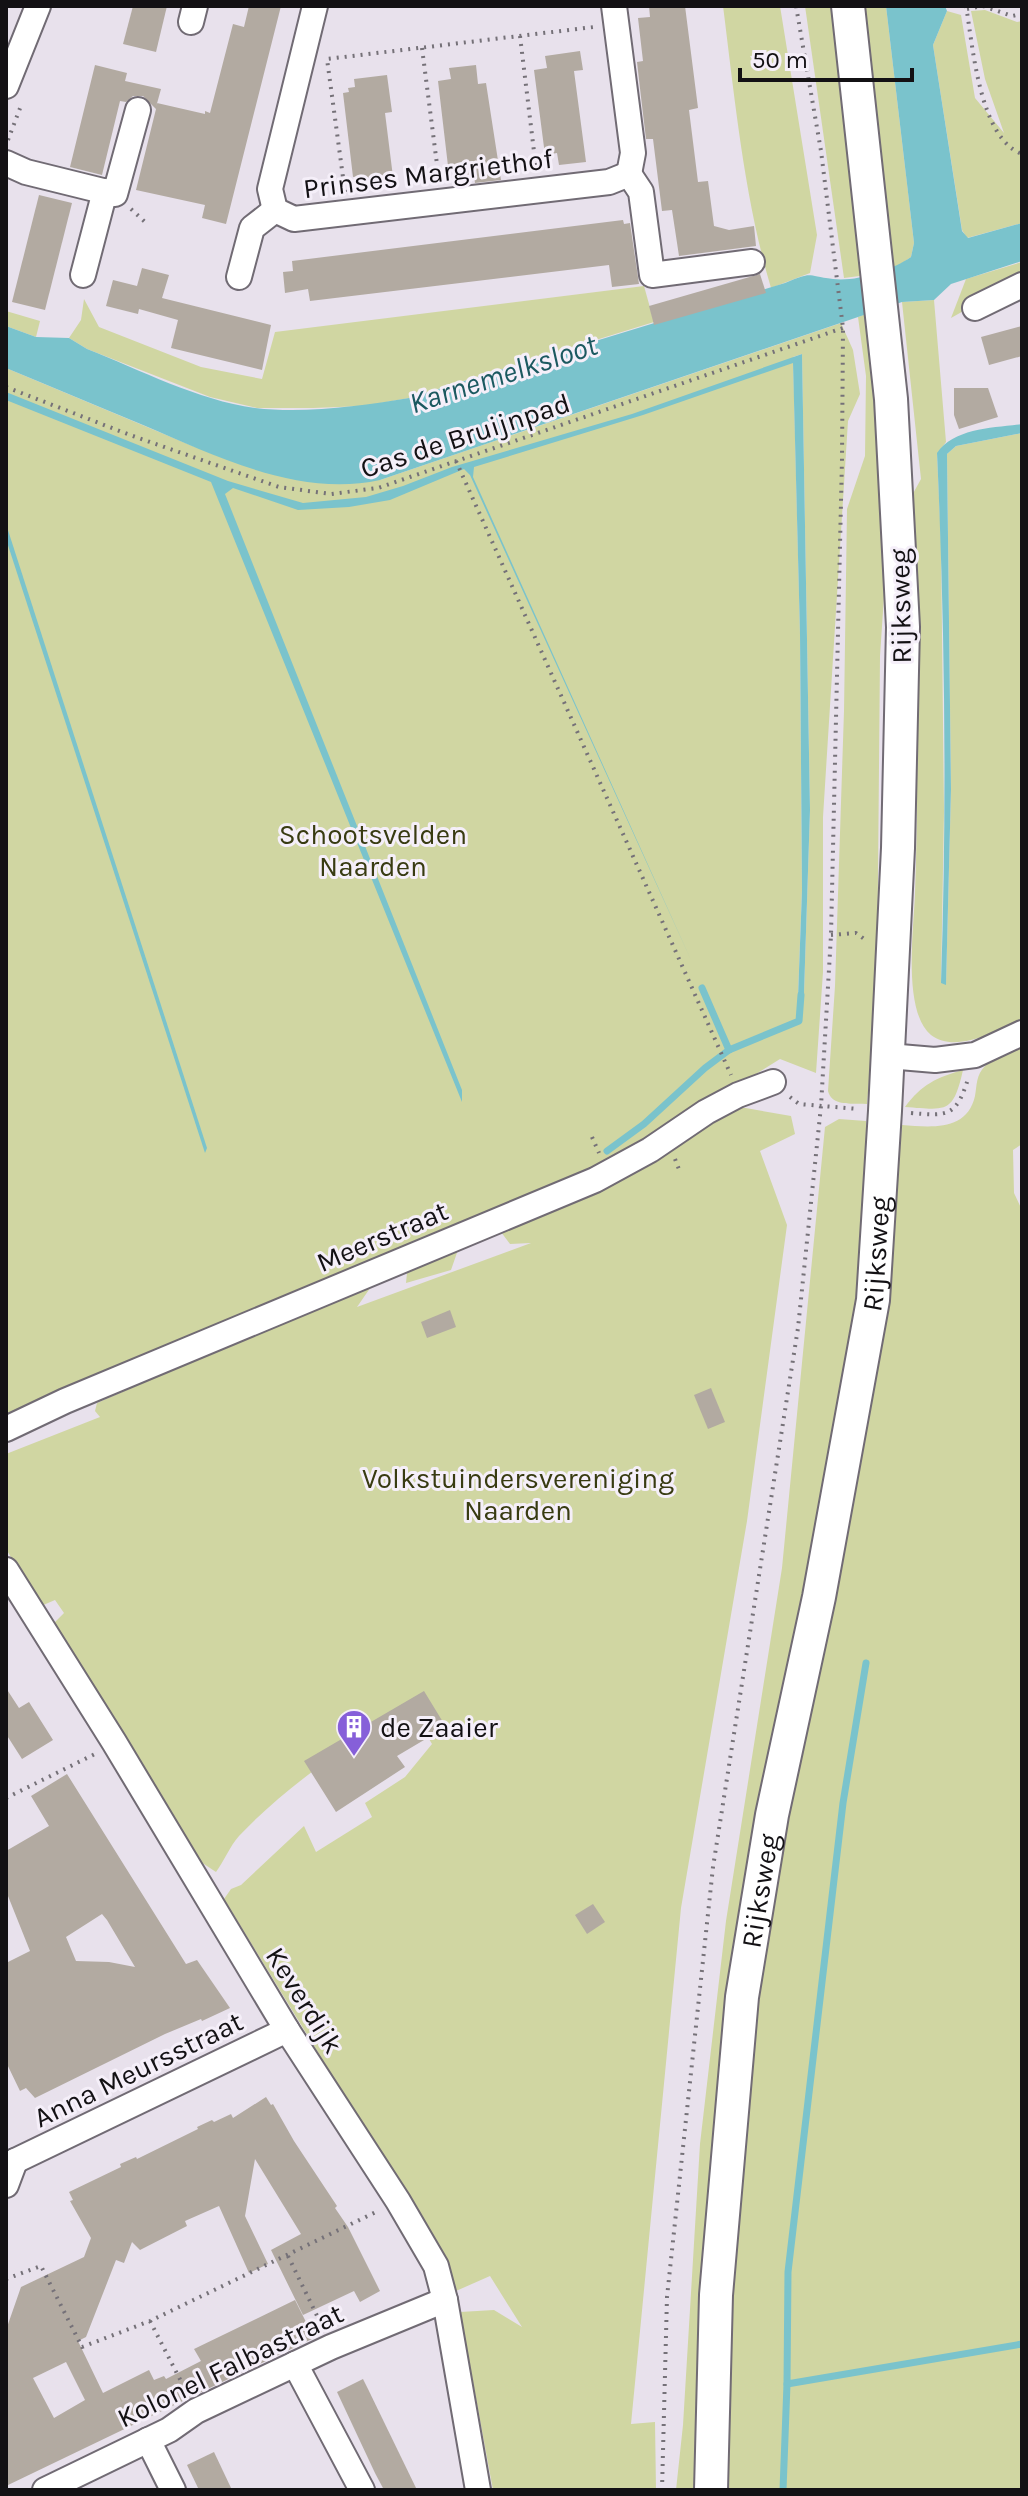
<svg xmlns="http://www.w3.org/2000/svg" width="1028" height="2496" font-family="Karla,sans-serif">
<rect width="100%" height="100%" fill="#e8e1ec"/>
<g fill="#d0d6a2" fill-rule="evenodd">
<path d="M723,6h57l37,229 -7,38 -39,15c-27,-91 -36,-188 -48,-282z"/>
<polygon points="805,6 832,6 839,46 867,275 844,278"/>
<polygon points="859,6 886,6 914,243 911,257 892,270"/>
<polygon points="985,10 1017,22 1022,21 1022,223 967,238 962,230 933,45 947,11 961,15 975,98 1004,133 985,79 971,11"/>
<polygon points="1022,262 1022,278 951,318 966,279"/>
<polygon points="644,286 654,322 409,398 364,406 313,408 257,408 210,397 87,349 69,338 81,320 84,299 99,327 201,367 262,379 275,332"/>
<path d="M934,300l12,142 -9,12 4,88 3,269 -3,171 5,2 5,-195 -4,-335 9,-8 66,-13v587c-24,11 -67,34 -91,15 -29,-24 -17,-108 -16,-142 5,-131 -1,-262 -5,-394l11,-20 -19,-177z"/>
<polygon points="6,311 40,321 36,337 6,326"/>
<path d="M871,312l16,239 -7,105 -3,332 -10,116c-14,-1 -35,3 -39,-13l7,-105 9,-275 3,-202 18,-53 1,-80 -8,-59z"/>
<path d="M841,323l12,27 7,44 -12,27 -25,396v155l-7,101 -36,-14 -153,95 -168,93 -8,23 -45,13 3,-30 -403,170v-1055l189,79 185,33zM802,354l8,456 -6,183 -6,3 4,-106 -2,-256 -7,-277z"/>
<path d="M1022,1043v101l-9,6 1,43 8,17v1280h-294l-2,-12 8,-219 17,-193 20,-168 90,-434 22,-148 19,-191c28,2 65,7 73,-29 2,-11 1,-21 10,-30 9,-10 25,-16 37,-23z"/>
<path d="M963,1070c-10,44 -16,40 -58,37 16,-22 32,-30 58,-37z"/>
<path d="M740,1107l51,9 4,18 -35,17 27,74 -40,296 -66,387 -50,516 24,-2 1,68h-163l-33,-178 34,-2 28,17 -32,-51 -34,15 -28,-59 -204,-333 7,-10 10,-4 63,-59 12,26 56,-35 -7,-14 40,-26 27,-33 -24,-41c-58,42 -120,81 -169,133 -9,10 -15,25 -23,36l-15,-10 -148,-238 11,-11 -9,-13 -14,6 -35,-57v-95l94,-37 -5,-6 2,-8 278,-122 -18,26 174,-64 -21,1 -12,-16z"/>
<polygon points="839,1119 866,1121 865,1238 860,1310 807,1587 697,2490 676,2490 683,2425 700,2144 726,1921 782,1568 825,1127"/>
</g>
<g fill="#7ac3cc">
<path d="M886,6h59l2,5 -14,34 29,186 6,7 54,-15v38l-71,23 -17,16 -32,2 -522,178c-81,18 -164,-24 -237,-55 -46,-19 -91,-38 -137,-57v-42l30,11 33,1 18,11c54,21 110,51 168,59 49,6 106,-2 154,-10l376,-115c29,-12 20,-7 48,-4 24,3 59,-9 78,-22l3,-14z"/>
<polygon points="802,354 810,810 804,993 798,997 802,890 800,634 793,363 643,415 474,467 473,477 691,960 470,475 464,469 390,500 349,507 298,510 233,488 225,494 462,1090 462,1102 211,482 6,400 6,392 228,481 303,503 366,497 403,486 452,467 632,414"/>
<path d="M1022,424v9l-66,13 -9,8 4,335 -5,196 -5,-2c6,-176 4,-354 -4,-530 17,-25 56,-25 85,-29z"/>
<polygon points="6,524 207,1148 205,1153 6,539"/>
</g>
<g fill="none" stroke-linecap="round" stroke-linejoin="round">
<g stroke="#7ac3cc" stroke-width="7">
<polyline points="702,988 729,1050"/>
<polyline points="607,1151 644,1124 705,1068 729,1050 799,1021 801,995"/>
<polyline points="866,1663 843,1803 788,2272 787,2384 1022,2344"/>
<polyline points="783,2490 787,2384"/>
</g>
</g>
<g fill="#b2aaa1" fill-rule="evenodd">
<polygon points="133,6 167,6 156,52 123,44"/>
<polygon points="249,6 281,6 226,224 202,218 205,205 136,190 156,109 143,96 133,96 126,102 120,101 102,175 70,167 95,65 127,73 125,81 161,89 156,107 157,103 205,114 205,111 210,113 233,24 244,27"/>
<polygon points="649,6 685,6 698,108 689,110 698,182 708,181 714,226 729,230 754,226 756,246 679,256 672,210 662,211 653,139 646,139 641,97 637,62 643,61 638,18 650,17"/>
<polygon points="580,51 583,70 574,71 586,162 559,165 557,153 545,155 534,70 547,68 545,56"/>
<polygon points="476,65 478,84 486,83 501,180 475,183 474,176 463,177 461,164 448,166 438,81 451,79 449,68"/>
<polygon points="387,75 392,112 385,113 394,185 367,189 365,176 353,177 343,93 349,92 348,88 355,87 354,79"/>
<polygon points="39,195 72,203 45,310 12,302"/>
<polygon points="623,220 624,224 630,223 639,284 612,287 609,265 310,301 308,289 285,293 283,272 293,271 292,261"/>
<polygon points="142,268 169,275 162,298 271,325 262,370 171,348 178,320 139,309 138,314 106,306 113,280 137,286"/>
<polygon points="760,274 766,293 654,325 649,306"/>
<polygon points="1022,326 1022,356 989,365 981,337"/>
<polygon points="954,388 988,388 998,417 959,429 954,415"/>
<polygon points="450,1310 456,1327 427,1338 421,1322"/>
<polygon points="711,1388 725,1422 708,1429 694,1395"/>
<polygon points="6,1688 19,1708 29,1702 53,1740 22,1759 6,1734"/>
<polygon points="424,1691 446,1727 397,1756 405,1767 336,1812 304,1761"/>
<path d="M67,1774l119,190 11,-4 33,48 -28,13 -1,-2 -36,15 -130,64 -9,-10 -6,3 -14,-29v-99l24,-12 -24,-60v-40l43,-25 -18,-30zM102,1914l5,6 28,47 -26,-5 -33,-1 -10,-24z"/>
<polygon points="593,1904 605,1922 587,1934 575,1915"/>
<path d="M266,2097l5,8 2,-1 21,37 43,65 -2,2 13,19 32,64 -20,11 -6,-11 -51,24 -32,-65 30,-16 -46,-75 -10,57 23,48 -19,9 -30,-67 -34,15 2,5 -47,24 -8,-8 -8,21 -8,-3 -30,77 -8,4 25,52 46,-23 5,10 10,-4 2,3 35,-18 -7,-12 101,-49 19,38 -308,148v-156l15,-43 63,-30 7,-19 -21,-37 3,-1 -4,-8 52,-25 -1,-3 16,-7 1,2 61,-30 -1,-2 15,-7 2,2 17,-8 2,4zM66,2362l19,38 -31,18 -21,-40z"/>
<polygon points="363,2379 368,2389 417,2490 384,2490 375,2473 337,2392"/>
<polygon points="214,2452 232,2490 199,2490 187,2465"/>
</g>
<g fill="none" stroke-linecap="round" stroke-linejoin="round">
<defs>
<g id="minor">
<polyline points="315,6 270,189 275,210 294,219 609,182 629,174"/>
<polyline points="614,6 633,153 629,174"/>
<polyline points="191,22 195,6"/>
<polyline points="6,86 38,6"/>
<polyline points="6,163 26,172 115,194 138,110"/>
<polyline points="629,174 641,192 652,275 752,262"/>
<polyline points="83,275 105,191"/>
<polyline points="239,277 252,228 275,210"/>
<polyline points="975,308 1022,285"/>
<polyline points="888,1056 935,1060 975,1055 1022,1033"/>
<polyline points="6,1429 65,1401 595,1180 650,1150 706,1112 738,1095 773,1082"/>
<polyline points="6,1570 114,1742 287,2030 398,2201 436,2266 445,2300 478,2490"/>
<polyline points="15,2161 287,2030"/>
<polyline points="6,2185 15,2161"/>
<polyline points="295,2364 362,2490"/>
<polyline points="148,2440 173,2490"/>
<polyline points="45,2490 169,2430 196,2411 331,2347 445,2300"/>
</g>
<g id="major">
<path id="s1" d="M711,2490l5,-195 26,-298 30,-182 47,-218 54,-297 12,-189 13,-263 5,-221 -12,-228 -43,-393"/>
</g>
</defs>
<use href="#minor" stroke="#716b74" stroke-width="28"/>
<use href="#major" stroke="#716b74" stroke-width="36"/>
<g stroke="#757178" stroke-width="4" stroke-dasharray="2 6" stroke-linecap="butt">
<path d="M966,6c7,40 13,132 56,148"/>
<polyline points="983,6 1012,16 1022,14"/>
<polyline points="967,9 982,6"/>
<polyline points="520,36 536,168"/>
<polyline points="422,48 439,180"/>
<polyline points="8,140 22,103"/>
<polyline points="345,192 327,59 594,27"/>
<polyline points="131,209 145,222"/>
<polyline points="6,387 130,435 279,487 331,494 378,488 843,328"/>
<polyline points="456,461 731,1075"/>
<polyline points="831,935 856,933 867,941"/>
<polyline points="790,1097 799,1104 858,1109"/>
<path d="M911,1113c37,3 45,4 57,-34"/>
<polyline points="592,1137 599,1153"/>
<polyline points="675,1159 680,1172"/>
<polyline points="6,1798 95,1754"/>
<polyline points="288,2256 322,2326"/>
<polyline points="6,2279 41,2266 82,2347 150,2321 378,2211"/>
<polyline points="150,2321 186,2391"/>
<polyline points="662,2490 667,2297 713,1867 798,1328 821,1106 831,935 842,459 843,328 821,151 796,6"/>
</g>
<use href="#minor" stroke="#fff" stroke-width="24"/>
<use href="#major" stroke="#fff" stroke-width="32"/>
</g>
<defs>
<symbol id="building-pin" viewBox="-11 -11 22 30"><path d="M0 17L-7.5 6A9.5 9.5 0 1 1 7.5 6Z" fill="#865fd9" stroke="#f5eff9"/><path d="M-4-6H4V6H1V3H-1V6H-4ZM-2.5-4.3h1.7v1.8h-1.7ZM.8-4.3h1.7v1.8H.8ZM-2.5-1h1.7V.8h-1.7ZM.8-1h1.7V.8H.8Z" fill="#fff"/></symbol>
</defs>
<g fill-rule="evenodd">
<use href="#building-pin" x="334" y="1707" width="40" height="54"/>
</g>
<g text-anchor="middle" stroke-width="6" stroke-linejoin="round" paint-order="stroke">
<g font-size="28" fill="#131114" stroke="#f5eff9">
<text transform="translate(428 173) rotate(-7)" y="10">Prinses Margriethof</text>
<text transform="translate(465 435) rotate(-18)" y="10">Cas de Bruijnpad</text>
<text transform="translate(900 606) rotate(-91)" y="10">Rijksweg</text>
<text transform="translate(382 1236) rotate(-23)" y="10">Meerstraat</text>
<text dy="10" stroke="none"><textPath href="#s1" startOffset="1250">Rijksweg</textPath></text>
<text dy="10" stroke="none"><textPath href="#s1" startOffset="602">Rijksweg</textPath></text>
<text transform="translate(305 2000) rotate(58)" y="10">Keverdijk</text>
<text transform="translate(138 2069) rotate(-26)" y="10">Anna Meursstraat</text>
<text transform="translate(230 2365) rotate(-26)" y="10">Kolonel Falbastraat</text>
</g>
<g font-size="28" fill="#383b11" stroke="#f5eff9">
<text x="373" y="844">Schootsvelden<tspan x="373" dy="32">Naarden</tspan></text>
<text x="518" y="1488">Volkstuindersvereniging<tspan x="518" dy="32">Naarden</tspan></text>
</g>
<g font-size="28" fill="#131114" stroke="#f5eff9" text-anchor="start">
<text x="380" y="1737">de Zaaier</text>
</g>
<g font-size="30" font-style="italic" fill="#1b5960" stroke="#f5eff9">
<text transform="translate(503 374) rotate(-18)" y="10">Karnemelksloot</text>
</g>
</g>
<rect width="1028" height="2496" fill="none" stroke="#131114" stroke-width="16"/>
<path d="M740 68v12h172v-12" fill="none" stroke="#131114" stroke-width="4"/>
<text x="752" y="68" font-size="24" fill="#131114" stroke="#f5eff9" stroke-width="6" paint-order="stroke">50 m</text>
</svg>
